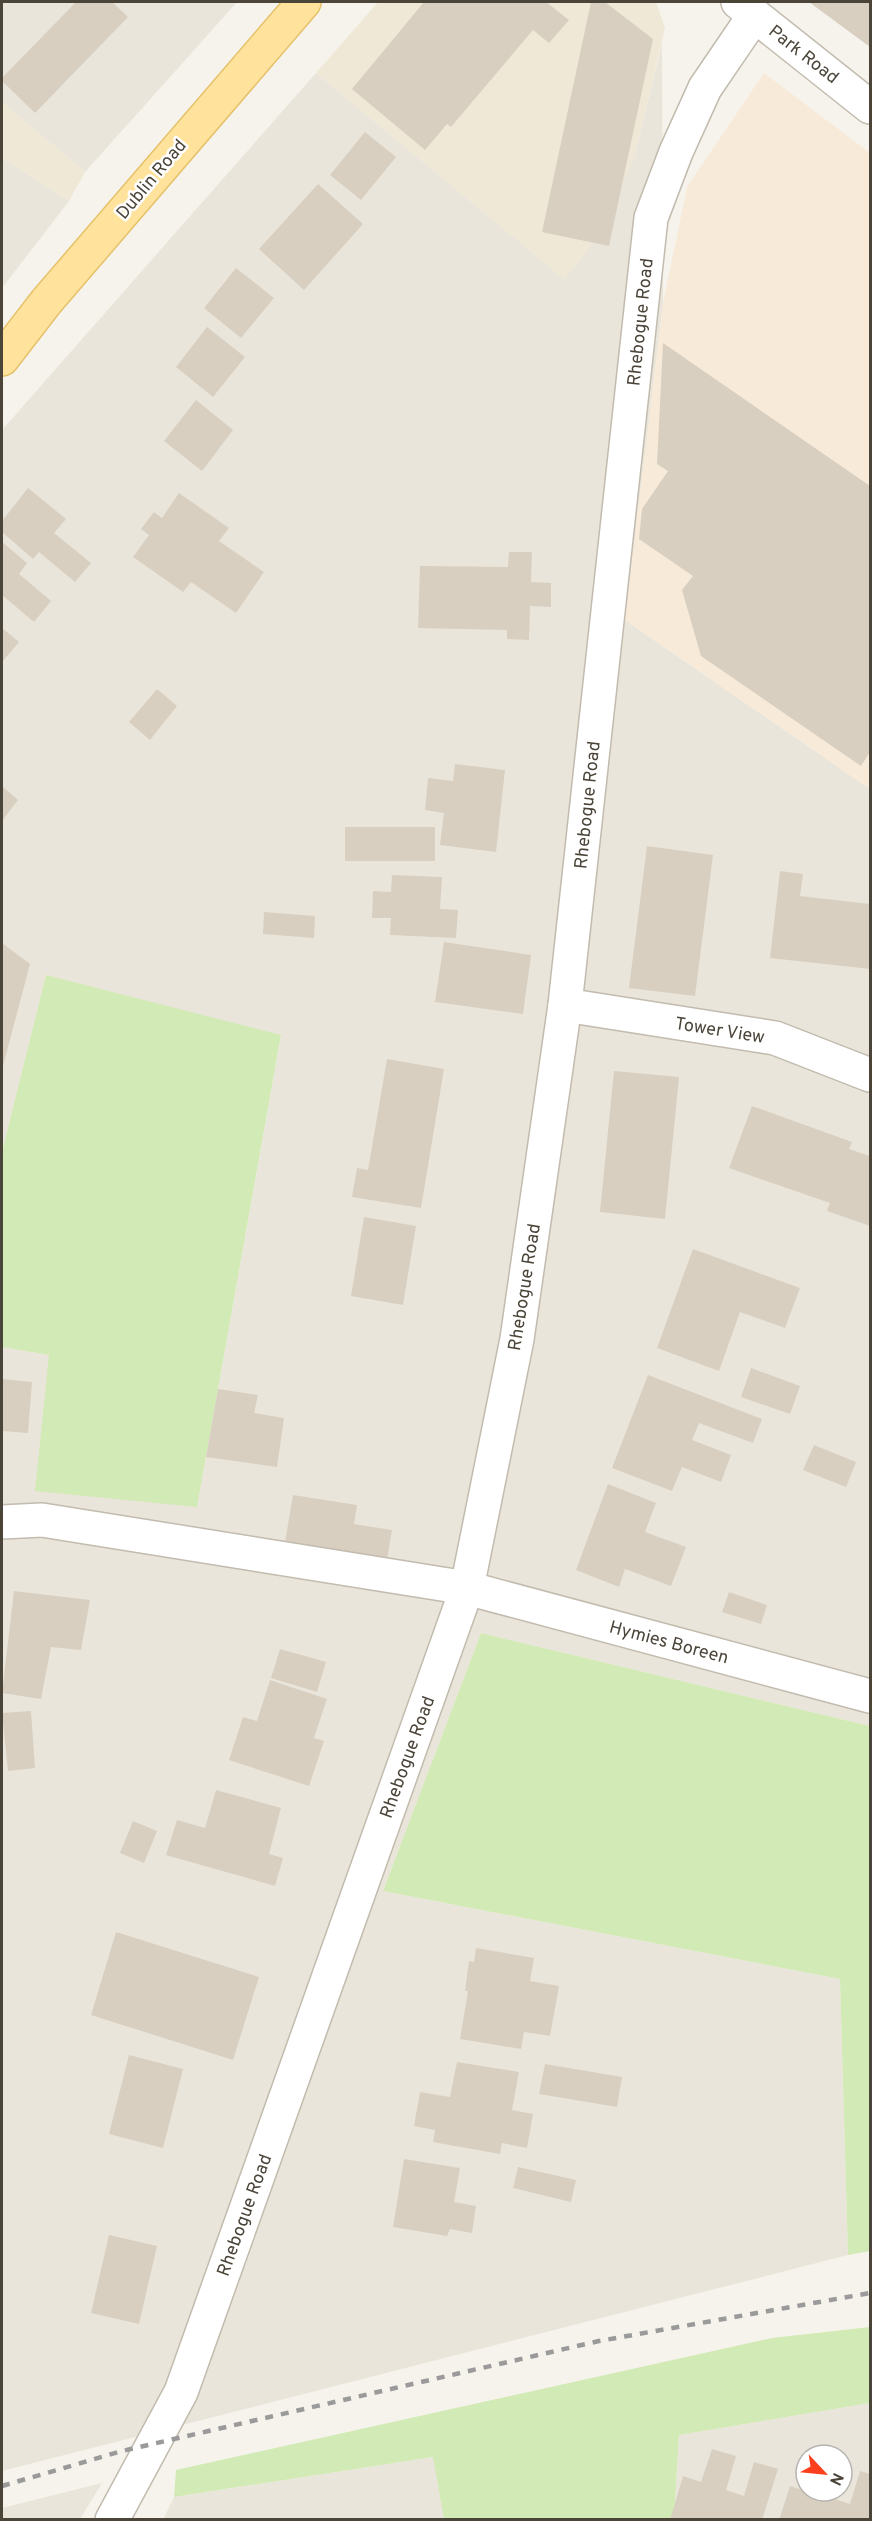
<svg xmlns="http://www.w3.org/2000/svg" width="872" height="2521" font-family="Overpass,sans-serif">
<rect width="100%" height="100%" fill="#f6f3ec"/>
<g fill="#eae5da" fill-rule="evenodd">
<polygon points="2,2 237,2 85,172 2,102"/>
<polygon points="662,43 663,304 625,620 870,789 870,1726 481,1633 383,1891 840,1979 848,2255 2,2471 2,1347 49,1355 197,1507 281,1036 46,976 2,1152 2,430 316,73 563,278 634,159"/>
<polygon points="2,158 69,201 2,288"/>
<path d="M870,2403v116l-196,1 5,-85zM806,2455h36v36h-36z"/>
<polygon points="434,2457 444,2519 163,2520 174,2497"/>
<polygon points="102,2483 80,2519 2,2519 2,2508"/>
</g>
<polygon fill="#f7ead8" points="764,73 870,153 870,789 625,620 663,304 687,187"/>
<g fill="#efe8d6">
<polygon points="378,2 656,2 665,28 634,159 586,253 564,279 316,73"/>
<polygon points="2,102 85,172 69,201 2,158"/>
</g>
<g fill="#d2eab5">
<polygon points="46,975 281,1035 197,1507 35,1491 49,1355 2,1347 2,1152"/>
<polygon points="481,1633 870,1726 870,2251 848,2255 840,1979 383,1891"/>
<polygon points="870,2327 870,2403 679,2435 674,2519 444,2519 433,2457 174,2497 176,2470 772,2338"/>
</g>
<g fill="#d8cfc1">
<polygon points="76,2 112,2 128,17 35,113 2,81 2,78"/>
<polygon points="424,2 546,2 569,20 549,43 533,30 451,127 447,124 425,150 352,89"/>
<polygon points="591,2 605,2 653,39 609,246 542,232"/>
<polygon points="809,2 870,2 870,47"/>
<polygon points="365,132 396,157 361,200 330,175"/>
<polygon points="318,184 363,224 304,290 259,249"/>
<polygon points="236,268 274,298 241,338 204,308"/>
<polygon points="207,327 245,357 213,397 176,367"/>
<polygon points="663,343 870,486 870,752 861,766 701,656 682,590 693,576 639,539 642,509 668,471 657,464"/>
<polygon points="196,400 233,430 202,471 164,441"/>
<polygon points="28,488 66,519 54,533 91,563 75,582 39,552 33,559 2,532 2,521"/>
<polygon points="179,493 229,528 219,541 264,572 236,613 191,582 183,592 133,557 149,535 141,529 154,512 162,518"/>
<polygon points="2,542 27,563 19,574 51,601 34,622 2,595"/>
<polygon points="509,552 532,552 531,582 551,583 551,607 530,606 529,640 507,639 507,630 418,628 420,566 508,567"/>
<polygon points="2,628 19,642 3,661 2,660"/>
<polygon points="157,689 177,706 150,740 129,722"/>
<polygon points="455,764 505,770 496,852 440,845 444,813 425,810 428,778 453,781"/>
<polygon points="2,786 18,800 2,821"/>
<rect x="345" y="827" width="90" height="34"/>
<polygon points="647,846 713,855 695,996 629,988"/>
<polygon points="780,871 803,874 800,896 870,904 870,969 770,958"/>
<polygon points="392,875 442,877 440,909 458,910 456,938 390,935 391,918 372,918 373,891 391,892"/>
<polygon points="264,912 315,916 314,938 263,934"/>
<polygon points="444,942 531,955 523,1014 435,1002"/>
<polygon points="2,943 30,964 2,1070"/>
<polygon points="387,1059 444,1069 421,1208 352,1197 357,1168 368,1170"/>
<polygon points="614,1071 679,1077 665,1219 600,1212"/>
<polygon points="752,1106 852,1142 849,1149 870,1156 870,1226 827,1211 830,1203 729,1168"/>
<polygon points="364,1217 416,1226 403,1305 351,1296"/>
<polygon points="693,1249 800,1288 785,1328 740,1312 719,1371 657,1348"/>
<polygon points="751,1368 800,1386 790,1414 741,1397"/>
<polygon points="648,1375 762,1419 753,1443 699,1423 692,1440 731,1455 721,1482 682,1467 672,1491 612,1468"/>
<polygon points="2,1379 32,1382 28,1433 2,1431"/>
<polygon points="218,1389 258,1395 254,1413 284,1418 277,1467 206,1457"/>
<polygon points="814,1445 856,1462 846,1487 803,1470"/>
<polygon points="608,1484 656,1503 645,1532 686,1547 671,1586 625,1569 619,1587 576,1570"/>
<polygon points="293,1495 357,1505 354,1524 392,1530 387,1559 285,1542"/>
<polygon points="14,1591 90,1600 81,1650 51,1647 41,1699 2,1693"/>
<polygon points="729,1592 767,1605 761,1624 722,1612"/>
<polygon points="280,1649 326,1662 317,1692 271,1678"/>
<polygon points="270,1680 327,1699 314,1738 324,1741 309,1786 229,1760 243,1717 257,1721"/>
<polygon points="31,1711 35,1768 8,1771 2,1713"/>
<polygon points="216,1790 281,1808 269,1854 283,1858 275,1886 166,1855 177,1820 205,1828"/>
<polygon points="133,1821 157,1831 144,1863 120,1853"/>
<polygon points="116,1932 259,1977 233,2060 91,2015"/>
<polygon points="476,1948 534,1958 530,1981 559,1986 550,2036 524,2032 521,2049 460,2039 468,1991 465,1991 469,1961 474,1962"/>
<polygon points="129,2055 183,2069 163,2148 109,2134"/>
<polygon points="457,2062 519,2072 512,2110 533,2114 527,2148 502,2143 500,2154 433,2142 435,2130 414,2126 420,2092 450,2097"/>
<polygon points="545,2064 622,2077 617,2107 539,2094"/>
<polygon points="404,2159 460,2168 454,2202 476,2206 472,2233 450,2229 447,2236 393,2227"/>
<polygon points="518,2167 576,2180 571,2202 513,2188"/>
<polygon points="109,2235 157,2246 139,2324 91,2313"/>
<polygon points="712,2449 736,2456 726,2490 744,2496 754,2462 778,2469 762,2520 670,2520 683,2476 701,2482"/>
<polygon points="860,2471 870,2474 870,2520 779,2520 790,2486 808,2492 834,2491 832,2498 850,2504"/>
</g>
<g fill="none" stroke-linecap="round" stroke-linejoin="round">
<defs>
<g id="minor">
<polyline points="738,2 870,107"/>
<polyline points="565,1005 775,1038 870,1075"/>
<polyline points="2,1522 42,1520 467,1588 870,1696"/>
<polyline points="112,2520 181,2392 467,1588 517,1339 565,1005 651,218 676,152 705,88 754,16"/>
</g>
<polyline id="major" points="2,359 46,302 304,2"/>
</defs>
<use href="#minor" stroke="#c2bbae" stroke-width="36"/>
<use href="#major" stroke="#e6c16a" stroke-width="36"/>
<use href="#minor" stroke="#fff" stroke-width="33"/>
<use href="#major" stroke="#ffe39c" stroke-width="33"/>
<polyline stroke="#9a9a9a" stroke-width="4.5" stroke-dasharray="8 8" stroke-linecap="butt" points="2,2486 122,2451 599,2341 870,2293"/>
</g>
<g text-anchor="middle" stroke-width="5" stroke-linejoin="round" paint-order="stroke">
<g font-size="18" fill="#4b4439" stroke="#fff">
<text transform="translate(804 54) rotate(38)" y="6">Park Road</text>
<text transform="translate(151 179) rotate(-50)" y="6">Dublin Road</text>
<text transform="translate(640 322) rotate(-84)" y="6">Rhebogue Road</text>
<text transform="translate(587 805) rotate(-84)" y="6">Rhebogue Road</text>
<text transform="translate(720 1030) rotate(9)" y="6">Tower View</text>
<text transform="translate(524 1287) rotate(-81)" y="6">Rhebogue Road</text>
<text transform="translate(669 1642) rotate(15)" y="6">Hymies Boreen</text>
<text transform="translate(407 1757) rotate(-70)" y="6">Rhebogue Road</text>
<text transform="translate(244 2215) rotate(-70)" y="6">Rhebogue Road</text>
</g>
</g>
<rect width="872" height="2521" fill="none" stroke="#4b4439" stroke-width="6"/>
<g transform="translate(824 2473) rotate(116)"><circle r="28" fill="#ffffff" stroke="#b7b4b0" stroke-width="1.5"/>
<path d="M0-4.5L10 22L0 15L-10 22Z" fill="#fc3f1d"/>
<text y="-9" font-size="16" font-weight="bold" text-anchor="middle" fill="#4b4439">N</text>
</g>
</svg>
